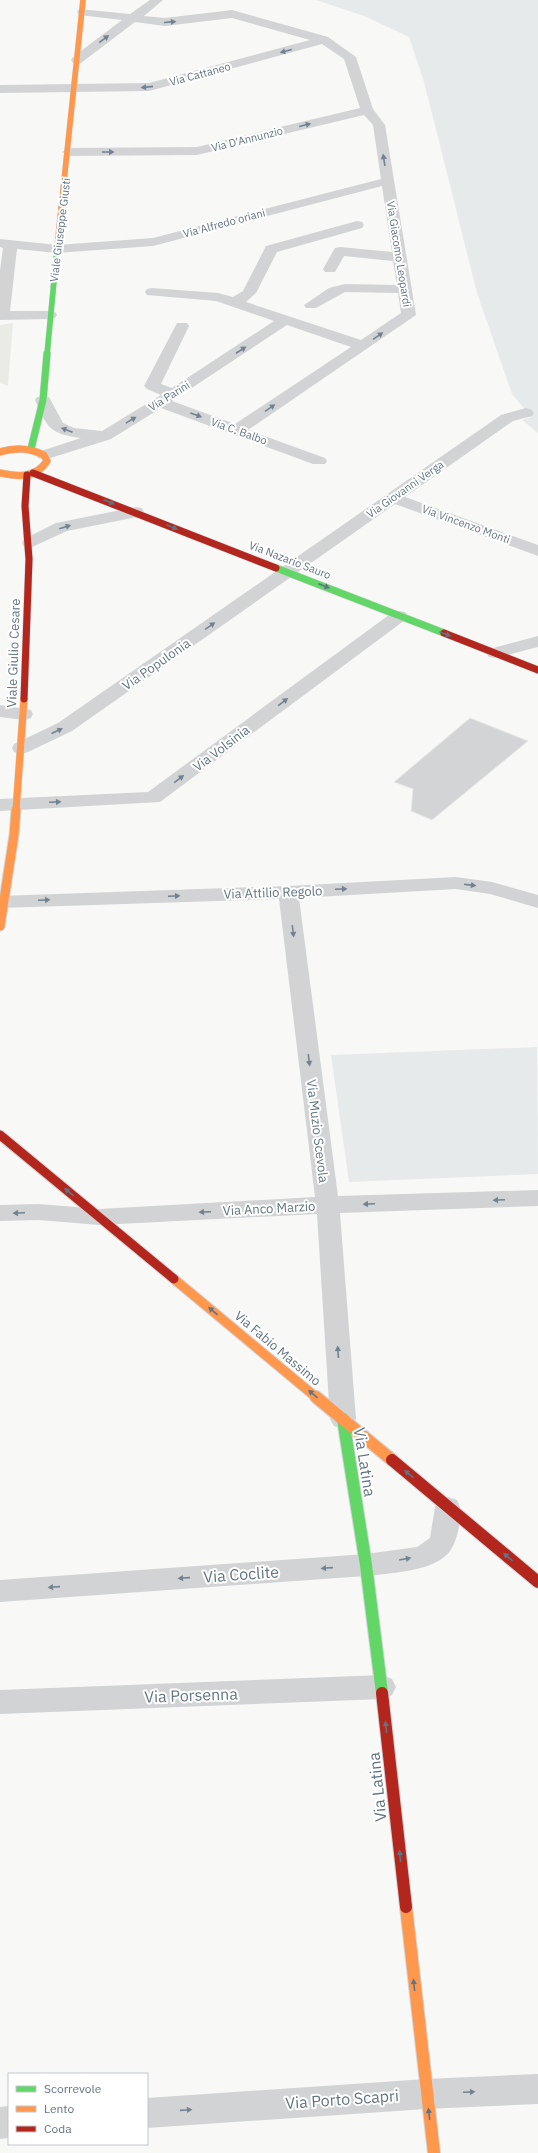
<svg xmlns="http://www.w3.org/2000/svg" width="538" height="2153" font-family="'IBM Plex Sans',sans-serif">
<rect width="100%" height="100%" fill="#f8f8f7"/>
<g fill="#e7eaea">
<polygon points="316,0 538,0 538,433 522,420 531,417 512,394 477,293 424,82 409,37 364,16"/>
<polygon points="537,1047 538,1174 349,1182 331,1055"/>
</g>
<polygon fill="#e8ece5" points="13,323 8,386 0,383 0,325"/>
<polygon fill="#d3d4d5" stroke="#e8e8e7" points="470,718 528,741 432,820 411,811 413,789 394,782"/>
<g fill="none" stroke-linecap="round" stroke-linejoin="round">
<defs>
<polyline id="fast-far2" points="47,355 58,238"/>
<g id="fast-far1">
<polyline points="31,449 43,400 47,354"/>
<polyline points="276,568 444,633"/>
</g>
<polyline id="fast" points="343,1419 366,1565 382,1693"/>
<polyline id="slow-far3" points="58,238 83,0"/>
<g id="slow-far2">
<path d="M0,452c16,-5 29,-4 44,3l3,6c-11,17 -29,16 -47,12"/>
<polyline points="16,811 24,699"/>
</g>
<g id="slow-far1">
<polyline points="0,926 14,835 16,810"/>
<polyline points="174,1279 317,1398"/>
</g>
<g id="slow">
<polyline points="316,1397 392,1460"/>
<polyline points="406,1907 434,2153"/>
</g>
<g id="jam-far2">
<polyline points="33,473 276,568"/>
<polyline points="444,633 538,670"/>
<polyline points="24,699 29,559 25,506 27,475"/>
</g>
<polyline id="jam-far1" points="0,1135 174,1279"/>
<g id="jam">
<polyline points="392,1460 538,1582"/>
<polyline points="382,1693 406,1907"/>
</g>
</defs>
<use href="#fast-far2" stroke="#d3d5d7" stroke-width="6"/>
<use href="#fast-far1" stroke="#d3d5d7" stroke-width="8"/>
<use href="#fast" stroke="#d3d5d7" stroke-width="14"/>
<use href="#slow-far3" stroke="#d3d5d7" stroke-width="6"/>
<use href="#slow-far2" stroke="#d3d5d7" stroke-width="8"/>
<use href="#slow-far1" stroke="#d3d5d7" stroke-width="11"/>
<use href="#slow" stroke="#d3d5d7" stroke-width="14"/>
<use href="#jam-far2" stroke="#d3d5d7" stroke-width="8"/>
<use href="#jam-far1" stroke="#d3d5d7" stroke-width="11"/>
<use href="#jam" stroke="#d3d5d7" stroke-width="14"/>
<g fill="#d2d3d4" fill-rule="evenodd">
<path d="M150,0h13l-19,16 21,2 67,-8 96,27 28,20 17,52 12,16 31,190 -168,115 77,28 2,3 -2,3h-12l-152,-56 -50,31 -67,21 -6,-2 -2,-3 2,-3 43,-14c-32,-4 -34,-11 -46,-38l2,-3h12l14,26 11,5 28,3 59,-36 -14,-6 -3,-3 33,-63h10l2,3 -28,58 11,4 102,-67 -58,-20 -69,-6 -2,-3 2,-3 5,-1 66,5 15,4 10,-6 23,-45 91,-25 5,1 2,3 -2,3 -85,24 -21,41 -10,9 115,38 40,-27 -3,-20 -53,-1 -29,16h-10l-2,-3 25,-17 16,-4 52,1 -4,-24 -49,-5 -9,16h-10l-2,-3 12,-21 5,-1 52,5 -10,-66 -229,60 -96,7 -40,-4 -7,62h40l5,1 2,3 -2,3 -5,1 -50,1v-50l3,-22 -3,-1v-8l57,6 96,-7 228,-59 -8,-54 -9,-10 -167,40 -128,1 -7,-4 7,-4 128,-1 163,-39 -16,-49 -22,-15 -173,47 -149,2v-8l149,-2 161,-43 -78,-22 -67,8 -30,-4 -54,41h-8l-2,-3 2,-3 49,-37 -43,-5 -2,-3 2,-3 51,5zM287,325l64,22 -116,77 -63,-23z"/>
<polygon points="526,408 532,410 534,413 532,416 513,421 405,497 538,545 538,556 395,504 72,731 28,752 21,754 14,752 12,748 14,744 58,723 501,415"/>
<polygon points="136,507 142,508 144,512 142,516 67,531 30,548 24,547 22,543 24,539 56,523"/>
<polygon points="399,611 405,612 408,616 405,620 160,802 0,811 0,799 148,792 393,612"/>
<polygon points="538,636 538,647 495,658 489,657 486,653 489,649"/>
<polygon points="0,705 31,710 33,714 31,718 24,720 0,717"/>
<polygon points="456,877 492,882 538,895 538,908 490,894 456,889 299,898 338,1196 538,1190 538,1206 340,1213 356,1419 352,1426 343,1429 334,1426 330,1419 317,1214 99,1225 39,1220 0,1221 0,1205 39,1204 99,1209 315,1197 279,899 0,908 0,896 288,886"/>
<path d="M448,1497l9,3c5,9 3,17 2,27 -2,10 -6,24 -15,30 -18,15 -55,16 -78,19l-366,26v-22l366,-26 51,-7 13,-9 5,-31 4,-7z"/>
<polygon points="382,1675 392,1679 396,1687 392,1695 382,1699 0,1714 0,1690"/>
<polygon points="538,2074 538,2104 426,2109 147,2128 147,2098 426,2079"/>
<polygon points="9,2106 9,2138 0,2139 0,2107"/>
</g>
<use href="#fast-far2" stroke="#63d668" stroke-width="5.5"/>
<use href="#fast-far1" stroke="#63d668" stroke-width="7"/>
<use href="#fast" stroke="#63d668" stroke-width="12"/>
<use href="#slow-far3" stroke="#ff974d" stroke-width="5.5"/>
<use href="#slow-far2" stroke="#ff974d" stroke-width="7"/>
<use href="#slow-far1" stroke="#ff974d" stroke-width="9"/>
<use href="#slow" stroke="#ff974d" stroke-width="12"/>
<use href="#jam-far2" stroke="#b3261e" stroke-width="7"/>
<use href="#jam-far1" stroke="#b3261e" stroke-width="9"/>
<use href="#jam" stroke="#b3261e" stroke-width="12"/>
</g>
<defs><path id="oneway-solid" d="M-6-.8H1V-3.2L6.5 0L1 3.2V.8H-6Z"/></defs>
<g fill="#738290">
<use href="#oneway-solid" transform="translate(170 22) rotate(-5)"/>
<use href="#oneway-solid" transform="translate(104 39) rotate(-37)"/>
<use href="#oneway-solid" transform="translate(286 51) rotate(165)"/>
<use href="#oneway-solid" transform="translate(147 87) rotate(174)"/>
<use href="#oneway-solid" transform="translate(305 125) rotate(-14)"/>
<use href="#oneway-solid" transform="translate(108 152)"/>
<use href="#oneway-solid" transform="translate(384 160) rotate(-99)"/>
<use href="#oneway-solid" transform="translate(378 336) rotate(-34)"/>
<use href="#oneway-solid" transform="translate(241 350) rotate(-33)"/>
<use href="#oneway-solid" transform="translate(270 408) rotate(-34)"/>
<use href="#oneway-solid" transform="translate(196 415) rotate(20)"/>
<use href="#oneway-solid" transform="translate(131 420) rotate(-31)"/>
<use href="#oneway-solid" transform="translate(67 430) rotate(-159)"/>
<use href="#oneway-solid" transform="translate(65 527) rotate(-17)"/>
<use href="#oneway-solid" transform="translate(210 626) rotate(-35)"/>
<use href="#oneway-solid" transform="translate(283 702) rotate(-37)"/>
<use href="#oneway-solid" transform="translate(57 731) rotate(-25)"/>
<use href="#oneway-solid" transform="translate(179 779) rotate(-37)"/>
<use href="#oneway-solid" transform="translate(55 802) rotate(-2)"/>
<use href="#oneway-solid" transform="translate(470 885) rotate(7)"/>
<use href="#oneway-solid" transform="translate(341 889) rotate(-3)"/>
<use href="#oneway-solid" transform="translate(174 896) rotate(-2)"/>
<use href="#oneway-solid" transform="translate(44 900) rotate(-2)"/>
<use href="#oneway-solid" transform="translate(293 931) rotate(83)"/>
<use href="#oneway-solid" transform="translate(309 1060) rotate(83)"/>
<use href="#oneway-solid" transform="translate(499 1200) rotate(178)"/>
<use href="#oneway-solid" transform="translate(369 1204) rotate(178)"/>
<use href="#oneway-solid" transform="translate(205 1212) rotate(177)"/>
<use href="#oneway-solid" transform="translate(19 1213) rotate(178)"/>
<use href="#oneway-solid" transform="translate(338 1352) rotate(-94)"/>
<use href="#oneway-solid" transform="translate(405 1559) rotate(-10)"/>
<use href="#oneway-solid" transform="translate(327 1568) rotate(176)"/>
<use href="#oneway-solid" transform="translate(184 1578) rotate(176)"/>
<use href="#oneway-solid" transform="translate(54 1587) rotate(176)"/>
<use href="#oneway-solid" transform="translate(469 2092) rotate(-2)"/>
<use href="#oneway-solid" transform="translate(186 2110) rotate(-4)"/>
</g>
<g fill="#627484">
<use href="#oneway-solid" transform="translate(109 502) rotate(21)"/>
<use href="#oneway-solid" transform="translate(172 527) rotate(22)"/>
<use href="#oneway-solid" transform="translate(324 586) rotate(21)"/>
<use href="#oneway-solid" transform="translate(445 634) rotate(21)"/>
<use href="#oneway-solid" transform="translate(69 1192) rotate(-140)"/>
<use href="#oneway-solid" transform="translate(213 1311) rotate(-140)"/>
<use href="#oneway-solid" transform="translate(313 1394) rotate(-140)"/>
<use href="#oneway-solid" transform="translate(409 1474) rotate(-140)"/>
<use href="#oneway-solid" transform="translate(508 1557) rotate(-140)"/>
<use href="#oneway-solid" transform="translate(386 1727) rotate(-96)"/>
<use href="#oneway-solid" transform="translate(400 1856) rotate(-96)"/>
<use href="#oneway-solid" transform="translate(414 1985) rotate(-96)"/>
<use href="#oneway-solid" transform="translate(429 2114) rotate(-97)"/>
</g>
<g text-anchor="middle" stroke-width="4" stroke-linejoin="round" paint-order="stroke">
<g font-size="11" fill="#627484" stroke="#fff">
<text transform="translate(200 74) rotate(-15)" y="4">Via Cattaneo</text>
<text transform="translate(247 139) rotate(-14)" y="4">Via D'Annunzio</text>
<text transform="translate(224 223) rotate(-15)" y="4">Via Alfredo oriani</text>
<text transform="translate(60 230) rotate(-83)" y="4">Viale Giuseppe Giusti</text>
<text transform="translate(399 254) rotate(81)" y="4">Via Giacomo Leopardi</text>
<text transform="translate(169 396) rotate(-32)" y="4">Via Parini</text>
<text transform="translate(239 431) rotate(20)" y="4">Via C. Balbo</text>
<text transform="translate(405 489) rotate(-35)" y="4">Via Giovanni Verga</text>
<text transform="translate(466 524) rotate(20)" y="4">Via Vincenzo Monti</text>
<text transform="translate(290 560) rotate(21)" y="4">Via Nazario Sauro</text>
</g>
<g font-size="13" fill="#627484" stroke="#fff">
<text transform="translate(13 653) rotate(-88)" y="5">Viale Giulio Cesare</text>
<text transform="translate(156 664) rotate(-35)" y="5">Via Populonia</text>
<text transform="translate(221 748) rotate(-37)" y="5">Via Volsinia</text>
<text transform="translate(273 892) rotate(-2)" y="5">Via Attilio Regolo</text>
<text transform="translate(318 1131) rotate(83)" y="5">Via Muzio Scevola</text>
<text transform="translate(269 1208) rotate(-3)" y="5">Via Anco Marzio</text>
<text transform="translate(278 1348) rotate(40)" y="5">Via Fabio Massimo</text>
</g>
<g font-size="16" fill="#627484" stroke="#fff">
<text transform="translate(365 1462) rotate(81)" y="6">Via Latina</text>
<text transform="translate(241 1574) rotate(-4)" y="6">Via Coclite</text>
<text transform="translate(191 1695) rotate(-2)" y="6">Via Porsenna</text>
<text transform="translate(377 1787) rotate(-96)" y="6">Via Latina</text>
<text transform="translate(342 2099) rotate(-4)" y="6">Via Porto Scapri</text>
</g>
</g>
<rect x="8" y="2073" width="140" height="72" fill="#ffffff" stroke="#c0c7ce"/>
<rect x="16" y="2086" width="20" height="6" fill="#63d668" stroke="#c0c7ce"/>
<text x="44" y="2093" font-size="12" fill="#627484">Scorrevole</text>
<rect x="16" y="2106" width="20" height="6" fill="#ff974d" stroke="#c0c7ce"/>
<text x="44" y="2113" font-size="12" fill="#627484">Lento</text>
<rect x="16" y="2126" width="20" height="6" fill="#b3261e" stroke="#c0c7ce"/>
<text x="44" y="2133" font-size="12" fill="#627484">Coda</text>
</svg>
